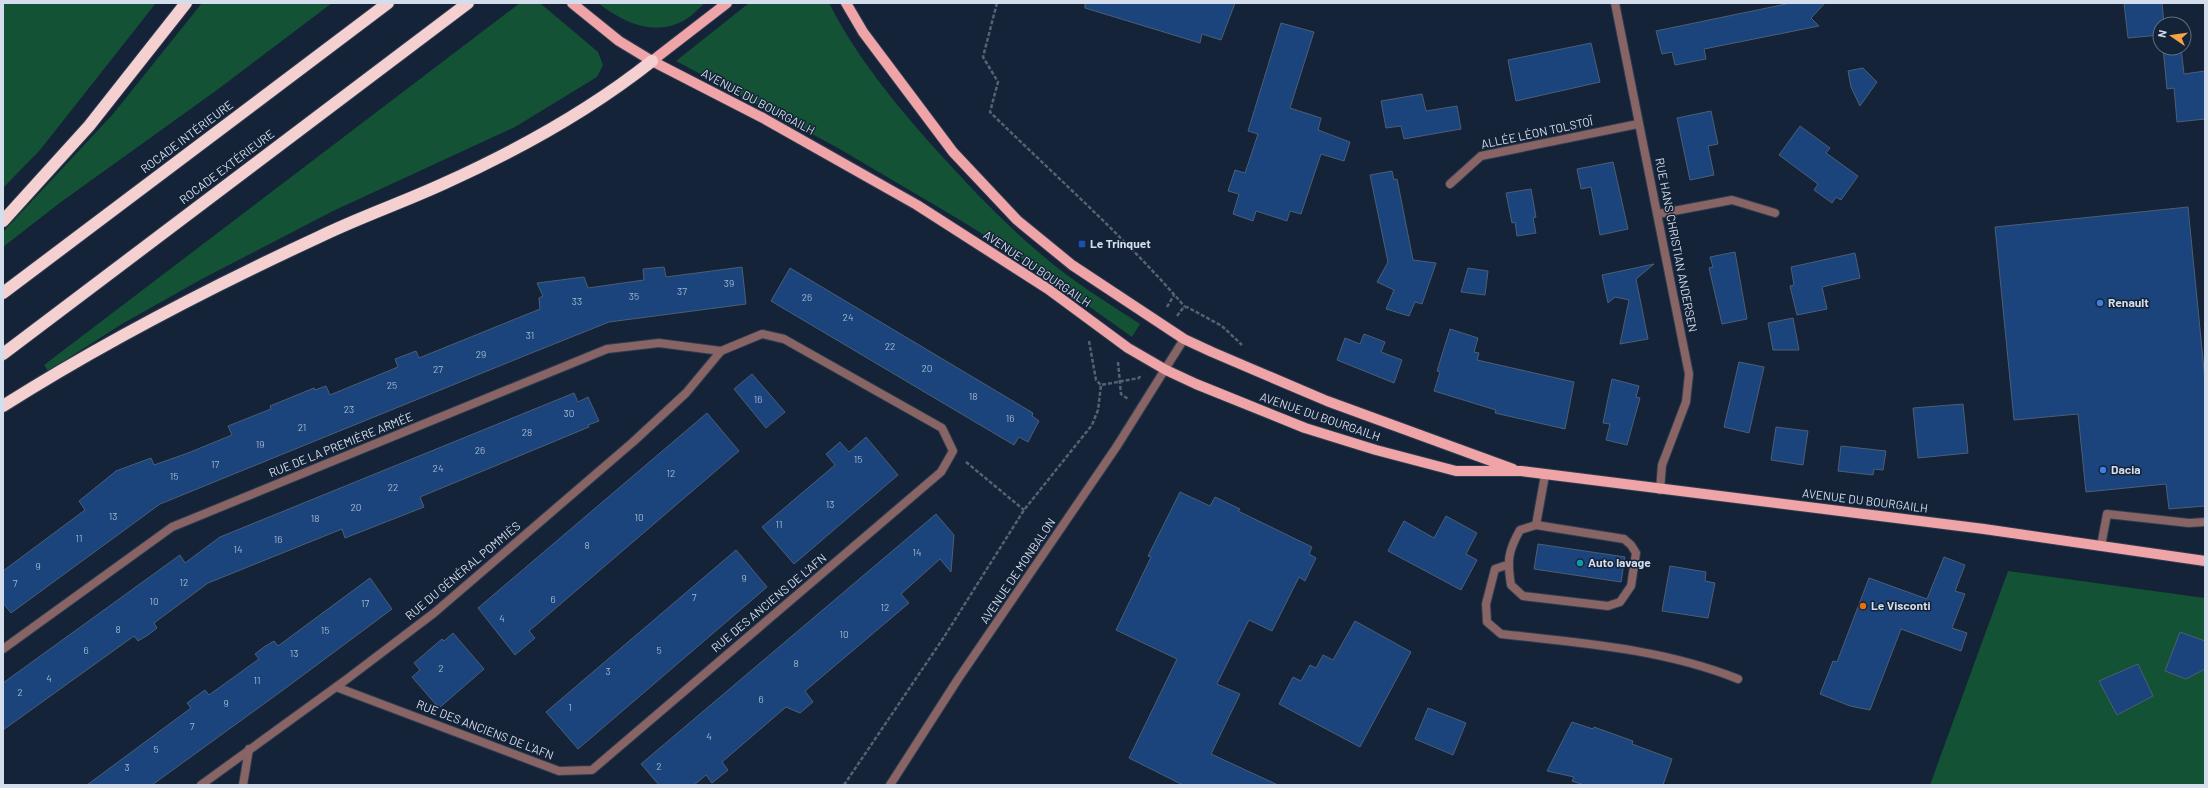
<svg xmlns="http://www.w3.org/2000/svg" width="2208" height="788" font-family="Barlow,sans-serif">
<rect width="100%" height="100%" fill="#142338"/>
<g fill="#135234">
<polygon points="3,3 156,3 40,150 3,188"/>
<polygon points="202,3 332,3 217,90 61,202 3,247 3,232 113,114"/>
<polygon points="520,3 540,3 598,52 603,65 597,77 515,127 333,211 200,280 122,324 48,371 44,365"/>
<path d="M598,3h107c-7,6 -14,14 -22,18 -30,16 -60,1 -85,-18z"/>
<path d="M749,3h80c28,55 68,103 109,149 40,44 81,87 129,123 24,18 49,33 73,49l-8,13 -111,-79 -61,-38 -122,-72 -162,-87z"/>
<polygon points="2008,571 2205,598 2205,785 1930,785"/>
</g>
<g fill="#1a447b" stroke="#4c5e76">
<polygon points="1085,3 1235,3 1221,40 1202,34 1200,43 1085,8"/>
<polygon points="1791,3 1825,3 1811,18 1819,26 1704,49 1706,59 1675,65 1672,52 1662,54 1656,31"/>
<polygon points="2124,3 2162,3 2164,24 2160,24 2160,35 2128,38"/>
<polygon points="1281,23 1314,32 1290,108 1321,118 1318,130 1350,142 1344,161 1321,154 1301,214 1290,211 1287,221 1256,211 1253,221 1233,214 1239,194 1228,191 1235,170 1245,173 1258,134 1248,131"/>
<polygon points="1591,43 1600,82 1516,101 1508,60"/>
<polygon points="2163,48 2181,48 2184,74 2205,71 2205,119 2177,122 2174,88 2167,89"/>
<polygon points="1863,68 1877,82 1860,106 1851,87 1848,71"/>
<polygon points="1422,94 1426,111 1457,106 1461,129 1404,139 1401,126 1386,128 1381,101"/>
<polygon points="1711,111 1718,144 1708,146 1714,175 1690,180 1677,118"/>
<polygon points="1800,126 1830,148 1826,153 1858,176 1841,200 1836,197 1832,203 1814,190 1818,184 1779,155"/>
<polygon points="1613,162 1628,229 1600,235 1591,187 1581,189 1577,169"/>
<polygon points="1392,171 1394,180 1397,179 1413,260 1436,263 1422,304 1415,302 1409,316 1386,309 1394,290 1377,282 1388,262 1370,175"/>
<polygon points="1531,189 1536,217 1533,218 1536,233 1517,236 1515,222 1512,223 1506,193"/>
<polygon points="2188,207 2205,380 2205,506 2169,509 2166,484 2086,492 2078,414 2014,420 1995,227"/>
<polygon points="1735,252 1747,319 1722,324 1709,268 1713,267 1710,257"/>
<polygon points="1855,253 1860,278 1822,287 1827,309 1797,315 1790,286 1794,285 1791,267"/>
<polygon points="1654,264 1636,279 1648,339 1620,344 1629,300 1615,297 1608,303 1602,275"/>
<polygon points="664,267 666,277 742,267 746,304 609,322 524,356 160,504 11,613 3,603 3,571 85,510 79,501 116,471 151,458 154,465 188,453 232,435 228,426 271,409 270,406 314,388 315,390 326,386 330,395 398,367 395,359 416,351 419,358 540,309 539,298 543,296 537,283 584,277 588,288 644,280 643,269"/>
<polygon points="790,268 1033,413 1032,416 1039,421 1028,442 1019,437 1014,445 771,301"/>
<polygon points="1468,268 1488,271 1485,295 1461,292"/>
<polygon points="1793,318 1799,350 1773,350 1768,323"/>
<polygon points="1450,329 1478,338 1474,352 1479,353 1477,360 1574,382 1565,429 1495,413 1496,410 1434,391 1440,372 1437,371"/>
<polygon points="1364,334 1385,342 1381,352 1402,360 1394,383 1337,360 1345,338 1360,344"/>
<polygon points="1739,362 1764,367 1749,433 1724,427"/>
<polygon points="752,374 785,412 766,428 734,389"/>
<polygon points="1612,379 1639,386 1636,397 1640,398 1627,445 1606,440 1610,424 1603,423"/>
<polygon points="574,393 578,402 588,397 599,421 588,425 589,427 420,497 424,507 345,538 342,529 208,583 154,623 157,628 148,635 138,641 134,636 3,730 3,683 180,555 185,563 220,537"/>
<polygon points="1963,404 1968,453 1918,458 1913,408"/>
<polygon points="707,413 739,451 529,631 535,638 515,655 478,608"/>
<polygon points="1776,427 1808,431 1803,465 1771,460"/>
<polygon points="866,437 898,475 794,564 762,527 835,465 826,454 840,442 849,452"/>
<polygon points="1841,446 1886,451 1883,470 1874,469 1873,475 1838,471"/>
<polygon points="1180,492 1210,506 1215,497 1240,509 1238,511 1312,547 1309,554 1316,558 1305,581 1299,577 1272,631 1249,620 1217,684 1240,694 1211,754 1278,785 1183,785 1129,758 1177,659 1116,630 1151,557 1148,556"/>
<polygon points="936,514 954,535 951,572 940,559 901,594 909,603 805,691 813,702 800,713 786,707 722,762 728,770 712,783 706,775 694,785 659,785 641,764"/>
<polygon points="1446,516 1477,533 1466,554 1477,560 1461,590 1388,551 1404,521 1434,538"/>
<polygon points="1538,544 1625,557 1621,582 1534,569"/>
<polygon points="736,550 767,587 578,749 546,712"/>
<polygon points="1944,557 1965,565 1955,591 1965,594 1952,628 1967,633 1961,651 1901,629 1870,710 1850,706 1820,694 1833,661 1837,662 1869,578 1927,599"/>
<polygon points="1670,566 1706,572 1705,581 1715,583 1708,618 1662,611"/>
<polygon points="370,578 392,609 283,690 152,785 87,785 191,708 187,703 205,690 209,695 259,659 255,654 264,647 274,641 278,646"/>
<polygon points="1355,621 1411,652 1360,747 1279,704 1293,677 1301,681 1310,665 1316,668 1323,655 1333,660"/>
<polygon points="2180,632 2205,641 2205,669 2186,679 2165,671"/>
<polygon points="453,633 484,669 439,708 412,677 420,670 414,663 442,639 444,641"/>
<polygon points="2138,664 2153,696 2117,715 2099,681"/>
<polygon points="1428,708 1466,723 1453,755 1415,739"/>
<polygon points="1572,722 1593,729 1594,727 1633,741 1632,744 1672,759 1663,785 1584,785 1572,781 1574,777 1547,771"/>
</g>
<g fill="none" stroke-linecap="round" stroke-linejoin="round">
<defs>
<g id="service">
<polyline points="1450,184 1481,156 1638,124"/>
<polyline points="1658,214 1732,200 1775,213"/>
<path d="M1536,525l88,14 7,6 5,8 -5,33 -11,16 -12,4 -85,-10 -12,-11c-4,-24 -3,-34 9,-55l16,-5 9,-50"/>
<polyline points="2101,546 2107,514 2189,523 2205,522"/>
<path d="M1507,565l-12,4 -9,35 1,18 14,12c80,9 162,15 237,45"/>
</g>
<g id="minor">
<polyline points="1615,3 1689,374 1686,402 1662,465 1660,490"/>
<polyline points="3,649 172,527 607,349 659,343 721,351"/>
<polyline points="201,785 336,687 347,679 434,613 633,442 686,393 721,351 762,334 784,339 942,428 953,451 941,472 592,770 559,771 551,768 336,687"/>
<polyline points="243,785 249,749"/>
<polyline points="890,785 958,679 1117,446 1184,339"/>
</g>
<g id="primary">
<polyline points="572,3 619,41 652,61 763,118 917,205 1048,289 1128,348 1166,370 1196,384 1305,428 1376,450 1456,471 1521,471 1984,529 2205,561"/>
<polyline points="846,3 863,32 953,152 1017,220 1072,265 1184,339 1212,352 1327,401 1513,469"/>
<polyline points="652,61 727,3"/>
</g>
<g id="motorway">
<polyline points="3,221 89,126 186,3"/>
<polyline points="3,293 388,3"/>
<polyline points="3,354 468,3"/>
<path d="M3,406c101,-64 208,-119 316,-169 41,-20 85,-35 126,-54 73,-33 144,-72 207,-122"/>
</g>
</defs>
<use href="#service" stroke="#2f3d51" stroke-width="10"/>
<use href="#minor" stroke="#2f3d51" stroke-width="10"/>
<use href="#primary" stroke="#2f3d51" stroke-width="12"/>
<use href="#motorway" stroke="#2f3d51" stroke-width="14"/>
<g stroke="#546274" stroke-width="2.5" stroke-dasharray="4 2" stroke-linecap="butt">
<path d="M997,3l-14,54 15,25 -8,30c65,64 135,125 195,195"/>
<polyline points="1167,307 1174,295"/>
<polyline points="1177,316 1183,308 1187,307 1222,326 1242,345"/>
<polyline points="1089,341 1096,380 1101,385"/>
<polyline points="1118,362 1121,394 1128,399"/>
<polyline points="966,462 1024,510"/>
<polyline points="844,785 944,637 1024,510 1092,425 1098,410 1101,385 1139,378 1140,376"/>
</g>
<use href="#service" stroke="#886465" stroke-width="8"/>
<use href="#minor" stroke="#886465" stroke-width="8"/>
<use href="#primary" stroke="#efa4a8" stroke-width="10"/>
<use href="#motorway" stroke="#f5d0d1" stroke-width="12"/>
</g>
<rect fill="#1a4fb4" stroke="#142338" stroke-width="1.5" x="1078" y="240" width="8" height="8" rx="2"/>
<g fill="#3f7fe0" stroke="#142338" stroke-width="1.5">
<circle cx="2100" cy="303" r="4"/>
<circle cx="2103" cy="470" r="4"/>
</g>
<circle fill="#0f9aa8" stroke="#142338" stroke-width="1.5" cx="1580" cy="563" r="4"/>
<circle fill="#e8710a" stroke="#142338" stroke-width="1.5" cx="1863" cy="606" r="4"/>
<g text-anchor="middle" stroke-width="3" stroke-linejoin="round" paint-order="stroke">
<g font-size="10" fill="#a5b7cf">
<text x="729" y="287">39</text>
<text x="682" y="295">37</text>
<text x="634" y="300">35</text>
<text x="807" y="301">26</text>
<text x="577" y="305">33</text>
<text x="848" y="321">24</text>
<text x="530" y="339">31</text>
<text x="890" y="350">22</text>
<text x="481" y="358">29</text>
<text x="927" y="372">20</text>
<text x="438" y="373">27</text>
<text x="392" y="389">25</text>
<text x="973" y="400">18</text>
<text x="758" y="403">16</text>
<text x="349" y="413">23</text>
<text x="569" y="417">30</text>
<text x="1010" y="422">16</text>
<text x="302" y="431">21</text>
<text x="527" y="436">28</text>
<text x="260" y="448">19</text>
<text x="480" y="454">26</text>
<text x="858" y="463">15</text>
<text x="215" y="468">17</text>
<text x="438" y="472">24</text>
<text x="671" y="477">12</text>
<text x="174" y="480">15</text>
<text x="393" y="491">22</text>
<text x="830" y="508">13</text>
<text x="356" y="511">20</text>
<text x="113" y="520">13</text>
<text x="639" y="521">10</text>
<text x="315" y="522">18</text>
<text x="779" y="528">11</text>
<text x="79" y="542">11</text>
<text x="278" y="543">16</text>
<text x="587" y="549">8</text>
<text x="238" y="553">14</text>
<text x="917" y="556">14</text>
<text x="38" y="570">9</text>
<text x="744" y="582">9</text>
<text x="184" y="586">12</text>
<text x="15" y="587">7</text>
<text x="694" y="601">7</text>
<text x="553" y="603">6</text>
<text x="154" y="605">10</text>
<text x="365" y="607">17</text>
<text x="885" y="611">12</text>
<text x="502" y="622">4</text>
<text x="118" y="633">8</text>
<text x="325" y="634">15</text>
<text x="844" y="638">10</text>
<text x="86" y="654">6</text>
<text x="659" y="654">5</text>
<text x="294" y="657">13</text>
<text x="796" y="667">8</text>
<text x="441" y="672">2</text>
<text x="608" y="675">3</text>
<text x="49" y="682">4</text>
<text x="257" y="684">11</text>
<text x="20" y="696">2</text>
<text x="761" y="703">6</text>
<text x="226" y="707">9</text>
<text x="570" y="711">1</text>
<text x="192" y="730">7</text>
<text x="709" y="740">4</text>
<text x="156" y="753">5</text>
<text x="659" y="770">2</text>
<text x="127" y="771">3</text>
</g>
<g font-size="12" fill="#d3ddeb" stroke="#142338">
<text transform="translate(758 102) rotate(28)" y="4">AVENUE DU BOURGAILH</text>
<text transform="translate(1537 133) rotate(-12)" y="4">ALLÉE LÉON TOLSTOÏ</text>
<text transform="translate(187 137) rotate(-37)" y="4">ROCADE INTÉRIEURE</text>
<text transform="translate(227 167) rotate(-37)" y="4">ROCADE EXTÉRIEURE</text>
<text transform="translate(1676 245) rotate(79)" y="4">RUE HANS CHRISTIAN ANDERSEN</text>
<text transform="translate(1037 269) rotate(34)" y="4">AVENUE DU BOURGAILH</text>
<text transform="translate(1320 417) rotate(19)" y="4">AVENUE DU BOURGAILH</text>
<text transform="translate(341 445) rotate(-22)" y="4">RUE DE LA PREMIÈRE ARMÉE</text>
<text transform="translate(1865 501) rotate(7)" y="4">AVENUE DU BOURGAILH</text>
<text transform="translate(463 571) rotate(-40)" y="4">RUE DU GÉNÉRAL POMMIÈS</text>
<text transform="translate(1018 571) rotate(-56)" y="4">AVENUE DE MONBALON</text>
<text transform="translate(769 603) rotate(-40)" y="4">RUE DES ANCIENS DE L'AFN</text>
<text transform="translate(485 730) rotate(21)" y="4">RUE DES ANCIENS DE L'AFN</text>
</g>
<g font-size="12" font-weight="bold" fill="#d3ddeb" stroke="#142338" text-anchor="start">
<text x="1090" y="248">Le Trinquet</text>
<text x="2108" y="307">Renault</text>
<text x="2111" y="474">Dacia</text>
<text x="1588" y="567">Auto lavage</text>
<text x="1871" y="610">Le Visconti</text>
</g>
</g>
<rect width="2208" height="788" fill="none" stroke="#d3ddeb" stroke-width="8"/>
<g transform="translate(2172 36) rotate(283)"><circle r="19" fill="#142338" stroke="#606d80"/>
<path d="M0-3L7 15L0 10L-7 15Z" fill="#f6a247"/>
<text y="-6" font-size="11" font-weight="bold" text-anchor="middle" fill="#d3ddeb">N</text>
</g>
</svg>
